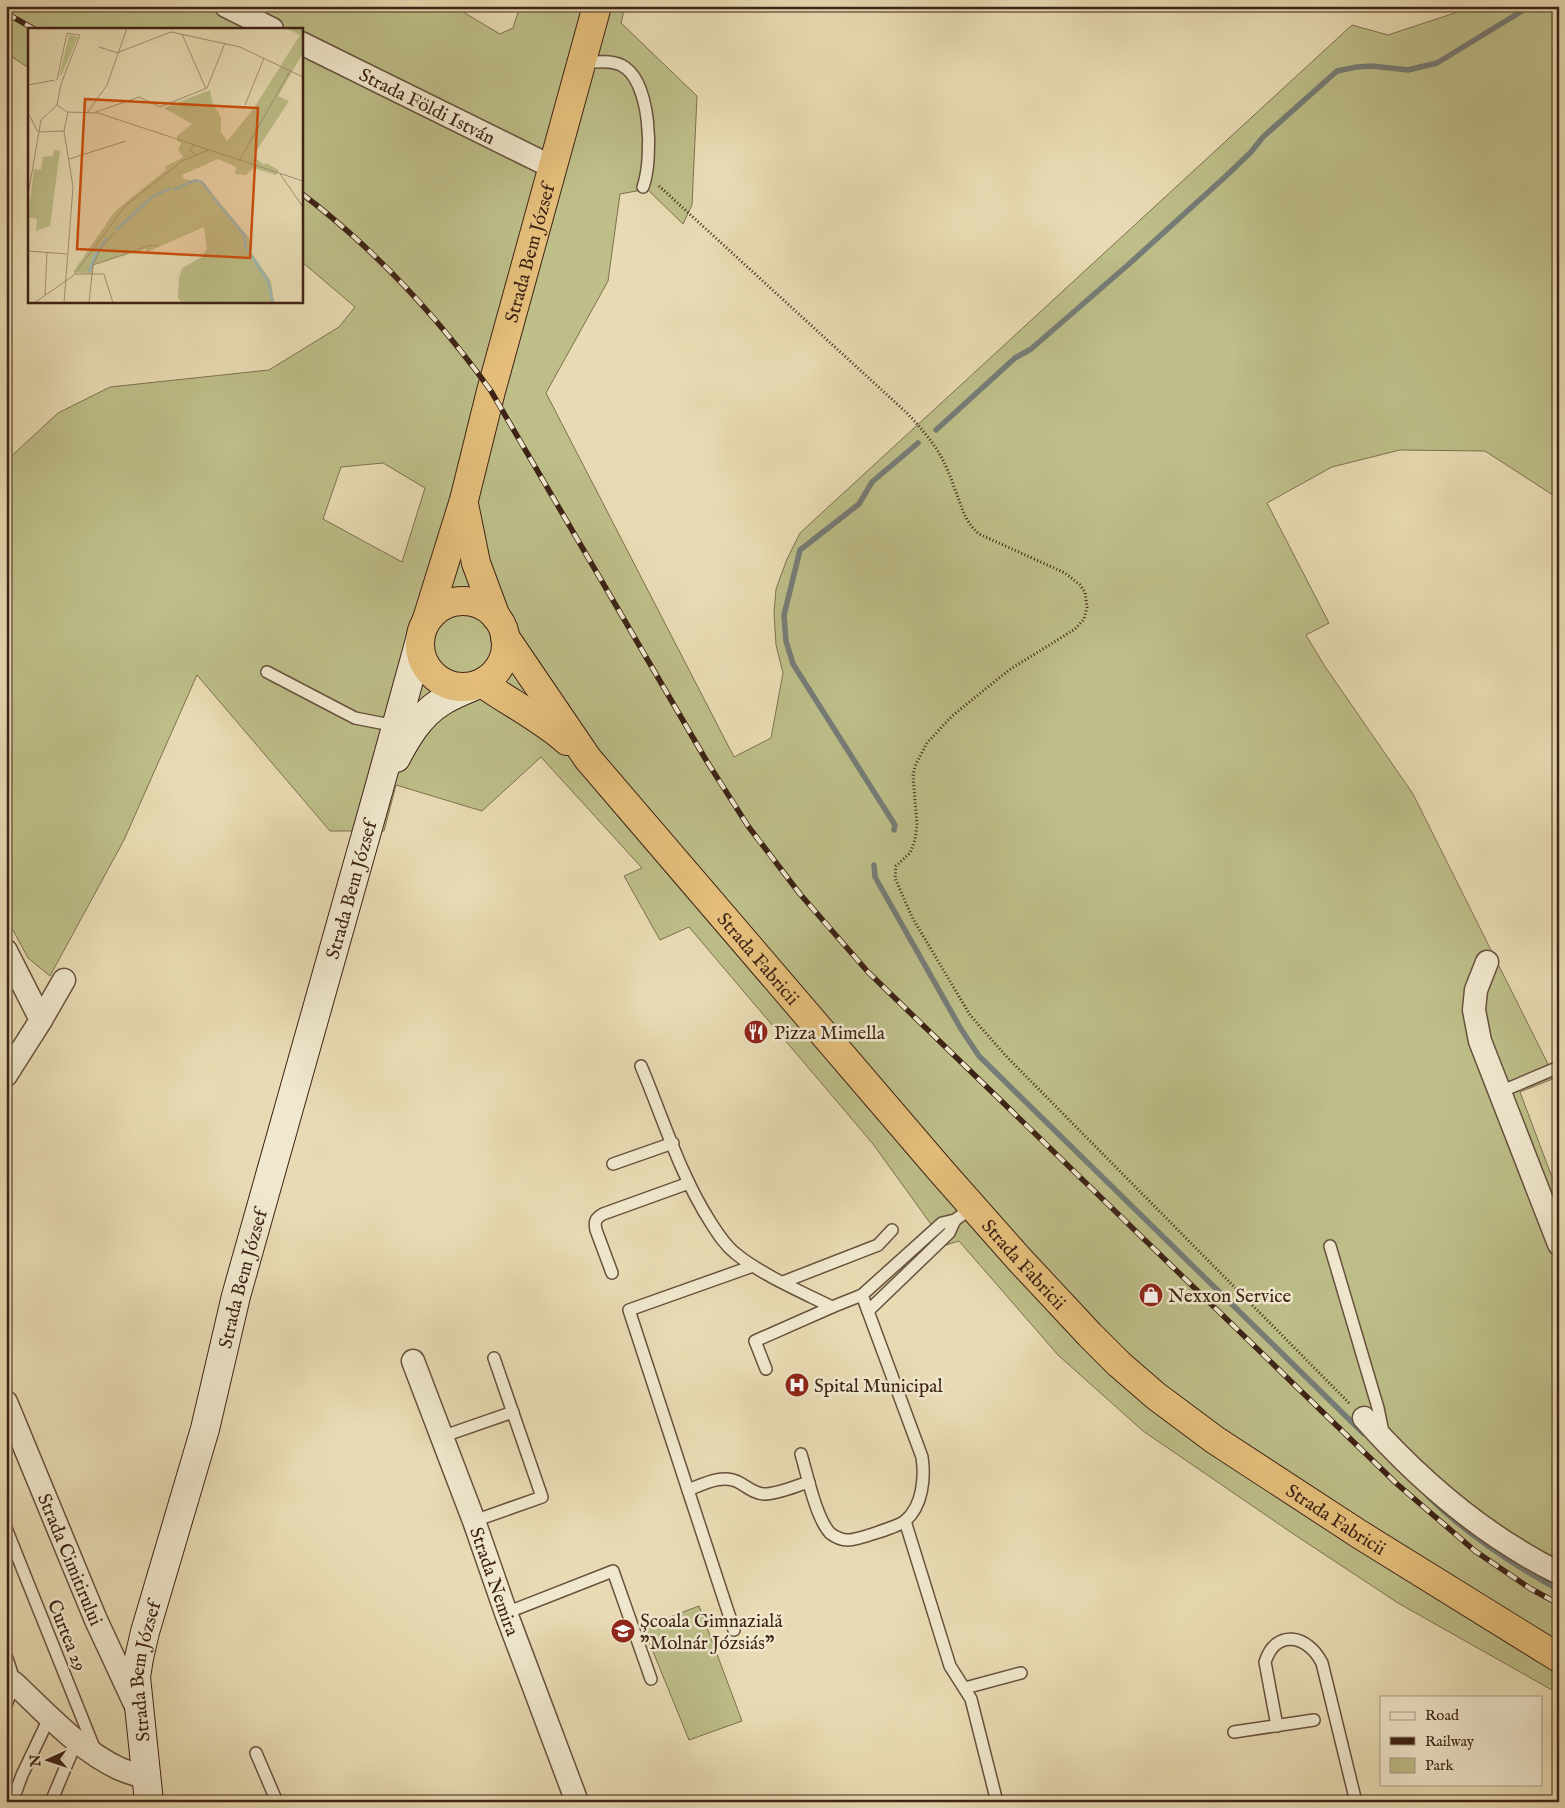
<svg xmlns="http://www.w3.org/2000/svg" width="1565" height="1808" font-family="'IM FELL English',serif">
<rect width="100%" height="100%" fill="#e8dbb3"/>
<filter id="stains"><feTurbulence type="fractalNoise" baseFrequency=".004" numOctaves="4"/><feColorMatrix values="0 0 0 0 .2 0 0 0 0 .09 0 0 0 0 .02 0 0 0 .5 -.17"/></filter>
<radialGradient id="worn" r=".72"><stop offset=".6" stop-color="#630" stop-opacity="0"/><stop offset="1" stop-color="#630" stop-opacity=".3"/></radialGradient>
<g fill="#bdbe88" stroke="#7e704f" fill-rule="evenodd">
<path d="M6,6h447l47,28 13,-6 7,-22h105l-4,17 76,73 -5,109 -9,19 -36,-35 -27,5 -12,87 -62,112 188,364 37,-19 12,-65 -7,-28 -2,-32 2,-24 11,-30 13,-26 552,-508 36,10 88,-29h83v493l-74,-48 -85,-1 -68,17 -65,36 62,120 -23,12 18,30 89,129 142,284 -35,14 39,104v498l-161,-91 -106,-70 -149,-102 -85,-76 -99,-114 -13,4 -73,-101 -184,-217 -29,13 -36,-64 18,-8 -101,-111 -59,54 -86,-26 -12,46h-54l-133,-156 -73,165 -74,136 -22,-18 -22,-41v-456l52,-48 52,-26 159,-17 70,-43 16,-20 -54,-46v-232h-272v39l-23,-15zM383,463l42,25 -23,74 -79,-43 18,-52z"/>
<polygon points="699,1606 742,1721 689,1740 643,1627"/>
</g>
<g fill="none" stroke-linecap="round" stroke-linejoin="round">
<g stroke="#767c77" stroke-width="5.5">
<polyline points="936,430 1015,358 1031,349 1129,264 1226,176 1251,152 1263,137 1337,71 1357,67 1372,66 1408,70 1437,63 1530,6"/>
<polyline points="894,830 895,825 793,664 786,641 784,615 800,550 859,504 872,482 918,443"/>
<polyline points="874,865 875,877 961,1029 979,1056 1363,1433"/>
<path d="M1429,1497c38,38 83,67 130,93"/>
</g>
<defs>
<g id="service">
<path d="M582,63c13,-1 27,-3 39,2 31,15 32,94 22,122"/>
<polyline points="267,672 355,718 396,726"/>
<path d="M641,1066c22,52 39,109 70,157 7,11 14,22 24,30 25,21 67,39 97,54l30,-12 80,-72 13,-3 18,-13"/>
<polyline points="1500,1092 1559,1067"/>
<polyline points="613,1164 673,1143"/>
<polyline points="1330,1246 1378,1408 1383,1432"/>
<path d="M753,1266l-124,44 59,180c16,-6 35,-17 52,-7 7,4 15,11 24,11 14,0 31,-8 45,-12"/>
<path d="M612,1273l-16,-43c-2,-9 0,-12 7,-16l86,-31"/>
<polyline points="783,1282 878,1245 892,1230"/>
<polyline points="868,1311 949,1233 955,1220"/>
<polyline points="766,1369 755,1341 832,1307"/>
<polyline points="441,1437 513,1412"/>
<path d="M801,1454c6,20 15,64 29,79 5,4 11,7 18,7 9,0 51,-14 57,-19 18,-15 20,-44 17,-64l-60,-162"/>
<polyline points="688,1490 734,1630"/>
<polyline points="474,1521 542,1497 494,1358"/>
<polyline points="905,1521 950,1666 971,1699 997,1802"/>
<polyline points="6,1528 95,1750"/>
<polyline points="506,1613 613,1571 651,1679"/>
<path d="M6,1656c9,23 9,26 0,49"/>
<polyline points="965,1688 1021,1673"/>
<path d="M1277,1726l-12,-64c11,-34 43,-27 57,1l34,139"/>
<polyline points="1234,1732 1314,1720"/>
<polyline points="256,1753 277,1802"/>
<polyline points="12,1802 22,1775 50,1716"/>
<polyline points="51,1802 77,1740"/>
</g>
<g id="minor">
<polyline points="226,6 272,29"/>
<path id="s1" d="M301,43l253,125"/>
<polyline points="6,951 41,1020 6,1075"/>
<polyline points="1487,962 1476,990 1474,1010 1480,1041 1559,1244"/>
<polyline points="41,1020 64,980"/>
<path id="s2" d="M413,1361l61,160 32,92 71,189"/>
<path id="s3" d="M6,1402l90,218 39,84"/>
<path d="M1364,1418c55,62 120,118 195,155"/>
<path d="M6,1678l8,5c32,30 65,67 106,86 8,3 17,6 25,9"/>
</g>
<g id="secondary">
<path d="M396,758c11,-21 24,-43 45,-56 11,-7 24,-12 36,-17"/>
<path id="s4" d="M149,1802l-13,-125 3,-19 6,-26 60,-203 31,-133 144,-511 40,-145"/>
</g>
<g id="trunk">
<polyline points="464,504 476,563 496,617"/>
<circle cx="463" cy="644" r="43"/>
<path id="s5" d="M427,619l37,-119 27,-109 106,-385"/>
<path id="s6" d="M505,637l83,122 354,413 77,87 71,76 29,29 37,32 59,44 144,94 200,124"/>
<path d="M482,683c28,20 59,35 85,58"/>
</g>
</defs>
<use href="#service" stroke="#68513d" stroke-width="14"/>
<use href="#minor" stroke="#68513d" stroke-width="25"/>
<use href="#secondary" stroke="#3e2316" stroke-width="30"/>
<use href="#trunk" stroke="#3e2316" stroke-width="30"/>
<path stroke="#3e2316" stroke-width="3" stroke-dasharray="1 2.5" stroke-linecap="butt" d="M659,186l249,228c13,14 25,28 34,44 4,9 9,19 12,29 8,19 9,33 25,47l86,39 15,12 5,7 2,15 -3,12 -9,10 -66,41 -57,46 -25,27 -12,23 -2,10 4,49 -2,15 -5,13 -14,13 -1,12 17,39 58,98 35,40 345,349"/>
<use href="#service" stroke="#f0e8ce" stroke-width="11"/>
<use href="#minor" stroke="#f0e8ce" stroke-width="22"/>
<use href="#secondary" stroke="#f0e8ce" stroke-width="28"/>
<use href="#trunk" stroke="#e4be7a" stroke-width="28"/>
<defs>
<g id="rail">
<polyline points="6,13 34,29"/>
<path d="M301,193c74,56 136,123 190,198l215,369 42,66 52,68 68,78 529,512 78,67 56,38 28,15"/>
</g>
</defs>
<use href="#rail" stroke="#3e2316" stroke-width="5.5"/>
<use href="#rail" stroke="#f0e8ce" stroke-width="4" stroke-dasharray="11" stroke-linecap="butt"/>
</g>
<defs>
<symbol id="restaurant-disc" viewBox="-11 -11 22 22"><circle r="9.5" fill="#8f2418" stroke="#f0e8ce"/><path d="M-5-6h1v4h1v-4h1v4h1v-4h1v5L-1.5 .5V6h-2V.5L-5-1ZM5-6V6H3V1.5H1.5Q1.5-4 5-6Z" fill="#fff"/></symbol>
<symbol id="shop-disc" viewBox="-11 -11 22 22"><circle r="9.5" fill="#8f2418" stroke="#f0e8ce"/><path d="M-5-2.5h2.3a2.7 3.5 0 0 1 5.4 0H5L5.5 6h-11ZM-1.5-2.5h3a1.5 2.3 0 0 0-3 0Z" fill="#fff"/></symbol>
<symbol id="hospital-disc" viewBox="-11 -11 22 22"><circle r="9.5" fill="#8f2418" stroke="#f0e8ce"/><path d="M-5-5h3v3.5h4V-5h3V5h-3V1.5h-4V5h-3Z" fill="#fff"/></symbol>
<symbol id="school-disc" viewBox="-11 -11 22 22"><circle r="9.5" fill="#8f2418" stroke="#f0e8ce"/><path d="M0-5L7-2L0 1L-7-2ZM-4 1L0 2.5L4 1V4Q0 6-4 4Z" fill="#fff"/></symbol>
</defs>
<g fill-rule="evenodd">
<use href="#restaurant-disc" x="742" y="1018" width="28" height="28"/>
<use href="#shop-disc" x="1137" y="1281" width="28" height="28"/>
<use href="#hospital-disc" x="783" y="1371" width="28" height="28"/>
<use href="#school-disc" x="609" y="1617" width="28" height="28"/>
</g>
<g text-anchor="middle" stroke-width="5" stroke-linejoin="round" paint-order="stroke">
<g font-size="19" fill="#3e2316" stroke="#f0e8ce">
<text dy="7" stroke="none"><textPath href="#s1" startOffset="141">Strada Földi István</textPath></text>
<text dy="7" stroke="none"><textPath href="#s5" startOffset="380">Strada Bem József</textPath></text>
<text dy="7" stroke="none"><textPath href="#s4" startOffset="942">Strada Bem József</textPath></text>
<text dy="7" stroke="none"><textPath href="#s6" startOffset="410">Strada Fabricii</textPath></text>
<text dy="7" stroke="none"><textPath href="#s6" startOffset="815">Strada Fabricii</textPath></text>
<text dy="7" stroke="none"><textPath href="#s4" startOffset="538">Strada Bem József</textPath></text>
<text dy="7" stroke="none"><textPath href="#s6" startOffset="1220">Strada Fabricii</textPath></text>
<text dy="7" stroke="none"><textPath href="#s3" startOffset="170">Strada Cimitirului</textPath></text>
<text dy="7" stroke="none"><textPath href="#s2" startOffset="235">Strada Nemira</textPath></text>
<text transform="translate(68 1635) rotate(68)" y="7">Curtea 29</text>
<text dy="7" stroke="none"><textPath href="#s4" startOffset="132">Strada Bem József</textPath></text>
</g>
<g font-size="19" fill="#3e2316" stroke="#f0e8ce" text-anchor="start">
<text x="774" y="1039">Pizza Mimella</text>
<text x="1168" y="1302">Nexxon Service</text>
<text x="814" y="1392">Spital Municipal</text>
<text x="640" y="1627">Școala Gimnazială<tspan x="640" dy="22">"Molnár Józsiás"</tspan></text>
</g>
</g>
<g transform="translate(28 28)">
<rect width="275" height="275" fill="#e8dbb3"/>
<path d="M257,0h18v25l-25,43 11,5 -36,55 11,9 2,-2 13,7 -3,5 -23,-7 -7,7 -11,-1 1,-7 -18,-8 -36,16 2,4 19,3 46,56 2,14 20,29 3,22h-92l-4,-5 1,-20 3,-10 20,-11 5,-8 -3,-22 -57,25 -1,-3 -52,16 -1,9 -20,-2 42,-61 51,-41 -1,-3 18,-10 -5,-7 3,-7 -4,-2v-5l15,-12 -28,-16 46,-18 3,14 8,13v15l6,9 27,-33 46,-73zM41,6l9,3 -17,39 -1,-2zM26,122l6,1 -10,75 -14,5 1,-12 -9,-2 6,-48 7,1 2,-13 10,-1z" fill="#bdbe88"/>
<path fill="none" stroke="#9cb8b8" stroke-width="2.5" d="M146,162l21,-10 7,2 9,12M184,168l33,40v10l23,35 5,22M88,202l36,-33 19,-9M61,244l7,-18 11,-16"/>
<path fill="none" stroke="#a49174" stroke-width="1" d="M154,6l24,55M71,19l19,6M91,24l52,-20 69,15 63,30M29,52l10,-47 13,2 -19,49M33,56l-4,21 10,7 31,1 97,32M0,57l27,-5M217,77l19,-47M68,84l43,-15 21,10 47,-19 18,-45M0,85l10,19M59,85l20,-28 20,-57M10,104l26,-1M167,126l-5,-4 4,-5 109,36M41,131l57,-18M211,133l51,-90M252,146l23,33M0,167l13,-75 16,-15M0,223l39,3M65,237l8,-17 14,-16M47,246h29l9,29M17,267l2,-43M6,275l39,-27 52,-70 57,-45 26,-11M36,275l9,-116 -9,-56 4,-19M61,275l4,-38 58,-20 8,1"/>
<path fill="#ce510e" fill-opacity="0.15" stroke="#ce510e" stroke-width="2.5" d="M57,71l173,9 -8,150 -173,-9z"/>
<rect width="275" height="275" fill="none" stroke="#3e2316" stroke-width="2.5"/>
</g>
<rect width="1565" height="1808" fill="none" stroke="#e8dbb3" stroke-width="25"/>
<rect x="8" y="8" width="1550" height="1793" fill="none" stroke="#3e2316" stroke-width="2.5"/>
<rect x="12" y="12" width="1540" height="1783" fill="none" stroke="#3e2316"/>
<rect x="1380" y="1696" width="162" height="90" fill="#f0e8ce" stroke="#a99984"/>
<rect x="1390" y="1712" width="25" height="8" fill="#f0e8ce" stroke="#a99984"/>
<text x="1425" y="1720" font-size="15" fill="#3e2316">Road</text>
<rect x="1390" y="1737" width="25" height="8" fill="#3e2316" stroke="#a99984"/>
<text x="1425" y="1746" font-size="15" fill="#3e2316">Railway</text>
<rect x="1390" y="1758" width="25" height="15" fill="#bdbe88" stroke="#a99984"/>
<text x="1425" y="1770" font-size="15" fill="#3e2316">Park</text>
<g transform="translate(48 1760) rotate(267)" stroke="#f0e8ce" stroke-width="4" paint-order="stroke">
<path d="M0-4L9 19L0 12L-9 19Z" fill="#3e2316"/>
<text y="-8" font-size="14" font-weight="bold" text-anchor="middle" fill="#3e2316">N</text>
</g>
<rect width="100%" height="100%" filter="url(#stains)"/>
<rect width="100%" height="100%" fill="url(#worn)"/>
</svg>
